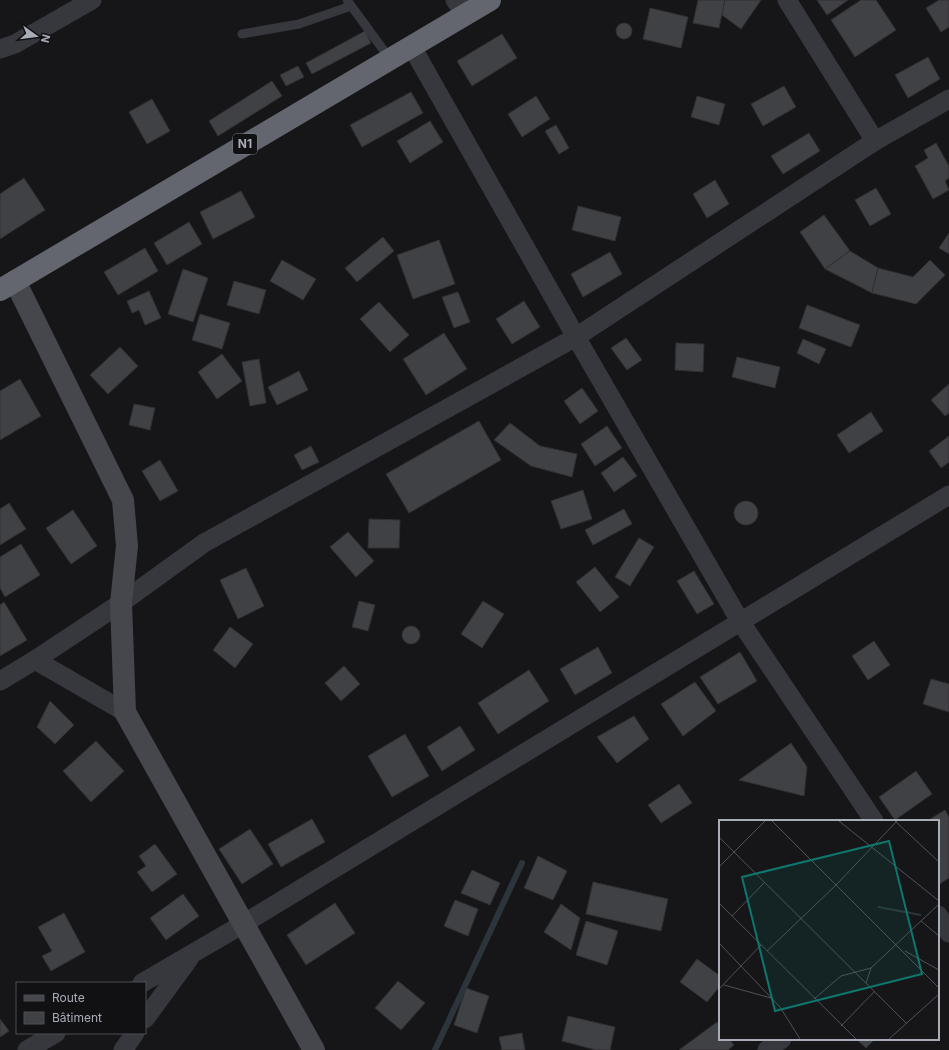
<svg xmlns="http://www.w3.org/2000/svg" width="949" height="1050" font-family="Inter,sans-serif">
<rect width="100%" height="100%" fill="#161618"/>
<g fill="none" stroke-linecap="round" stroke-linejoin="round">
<polyline stroke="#2c353c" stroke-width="6" points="435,1050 522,863"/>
</g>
<g fill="#404145" stroke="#303034">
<polygon points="698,0 725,0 719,28 693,23"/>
<polygon points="725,0 761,0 741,29 722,15"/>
<polygon points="817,0 848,0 827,15"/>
<polygon points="861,0 876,0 896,30 855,57 831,20"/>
<polygon points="939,0 949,0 949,27 941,32 926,8"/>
<polygon points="650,8 688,17 681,48 643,39"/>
<circle cx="624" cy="31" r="8"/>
<polygon points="365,31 371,43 312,74 306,63"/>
<polygon points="502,34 517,58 472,86 457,61"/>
<polygon points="928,57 940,79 908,98 895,75"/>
<polygon points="298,66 304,77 286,86 280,75"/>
<polygon points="272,81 282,96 218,136 209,121"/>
<polygon points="784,86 796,107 763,126 751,104"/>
<polygon points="411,92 423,113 362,147 350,125"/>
<polygon points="536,96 550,119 522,137 508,114"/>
<polygon points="697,96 725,104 719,125 691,117"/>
<polygon points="152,99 170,131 147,144 129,112"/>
<polygon points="430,121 443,142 410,163 397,141"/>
<polygon points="556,125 569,148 559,154 545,131"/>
<polygon points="809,133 820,151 783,174 771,156"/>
<polygon points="936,143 949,166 949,178 945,181 949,190 933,199 915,166 928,158 924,150"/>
<polygon points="24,178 45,210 0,239 0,194"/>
<polygon points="715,180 729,204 707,218 693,194"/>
<polygon points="876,188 891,214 870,226 855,200"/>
<polygon points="241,191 255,217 213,239 200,212"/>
<polygon points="578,206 621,217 615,241 572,230"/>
<polygon points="824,215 850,251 825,269 800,232"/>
<polygon points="189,222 202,244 167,265 154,243"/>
<polygon points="949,233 949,254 939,248"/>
<polygon points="383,237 394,251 357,282 345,268"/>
<polygon points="439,240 455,284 413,299 397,255"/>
<polygon points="145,248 158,271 118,295 104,272"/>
<polygon points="850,251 878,268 872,293 825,269"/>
<polygon points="610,252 622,274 583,297 571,274"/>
<polygon points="282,260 316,279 303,300 270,281"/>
<polygon points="930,260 945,275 916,304 872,293 878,268 913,277"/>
<polygon points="183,269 208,278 193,322 168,314"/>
<polygon points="234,281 266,290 259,314 227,305"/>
<polygon points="149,291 161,318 145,325 139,310 132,313 127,301"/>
<polygon points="458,292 470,322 454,328 442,297"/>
<polygon points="524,301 540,327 512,344 496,319"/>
<polygon points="379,302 409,335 390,352 360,319"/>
<polygon points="807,305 860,325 851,347 799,328"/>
<polygon points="200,314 230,323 222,349 192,340"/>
<polygon points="444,333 467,369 426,395 403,359"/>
<polygon points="626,338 642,360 627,370 611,348"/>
<polygon points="803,339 826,349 819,364 797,353"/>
<polygon points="676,343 704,344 703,372 675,370"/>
<polygon points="120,347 138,366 108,394 90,375"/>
<polygon points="222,354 242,381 217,399 198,372"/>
<polygon points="737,357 780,367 775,388 732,377"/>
<polygon points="259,359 266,403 250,406 242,362"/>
<polygon points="299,371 308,390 277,405 268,387"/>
<polygon points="20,379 41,416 0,440 0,391"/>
<polygon points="949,384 949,413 945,416 931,400"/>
<polygon points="582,388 598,411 580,424 564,401"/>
<polygon points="134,404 155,408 150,430 129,425"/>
<polygon points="871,412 883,431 849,453 837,435"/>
<polygon points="479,421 501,460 409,513 386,474"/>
<polygon points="510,423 540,446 577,454 572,477 531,466 494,440"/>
<polygon points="607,426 622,448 595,466 581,444"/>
<polygon points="949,436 949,462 941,468 929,451"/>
<polygon points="311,446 319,462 302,470 294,455"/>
<polygon points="623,457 637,476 614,492 601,473"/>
<polygon points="160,460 178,491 160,501 142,471"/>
<polygon points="583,490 592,519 561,529 551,501"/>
<circle cx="746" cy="513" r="12"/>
<polygon points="9,503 26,529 0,545 0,509"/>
<polygon points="624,509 632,524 593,545 585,530"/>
<polygon points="73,510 97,546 71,564 46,528"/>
<polygon points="369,519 400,520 399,548 368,548"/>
<polygon points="348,532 374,561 356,577 330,547"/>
<polygon points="639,538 654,547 630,586 615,577"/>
<polygon points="21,544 40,575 5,597 0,588 0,557"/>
<polygon points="595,567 619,597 600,612 576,582"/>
<polygon points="246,568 264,606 238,619 220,580"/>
<polygon points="694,571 714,604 697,614 677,581"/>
<polygon points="359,601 375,605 368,631 352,627"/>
<polygon points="483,601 504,614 482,648 461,634"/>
<polygon points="4,602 27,640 0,656 0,605"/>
<circle cx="411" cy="635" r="9"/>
<polygon points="230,627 253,644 235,668 213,650"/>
<polygon points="874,641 890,665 868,680 852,656"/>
<polygon points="598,647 612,673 575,695 560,669"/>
<polygon points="740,652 757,681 718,704 700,677"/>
<polygon points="344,666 360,684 341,701 325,683"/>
<polygon points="529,670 549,701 498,734 478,703"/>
<polygon points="931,679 949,684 949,712 923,704"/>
<polygon points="695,682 716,711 683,736 661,704"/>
<polygon points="50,701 74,725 55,744 37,727"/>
<polygon points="634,716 649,739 617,763 597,737"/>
<polygon points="460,726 475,750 442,771 427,747"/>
<polygon points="405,734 429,776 392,797 368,756"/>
<polygon points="96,741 124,771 91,802 63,771"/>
<polygon points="791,743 807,767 804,796 739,780"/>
<polygon points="916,771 932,794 895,820 879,797"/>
<polygon points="679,784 692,803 661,823 648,805"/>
<polygon points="945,810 949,817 949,878 938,885 938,821 927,821"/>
<polygon points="312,819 325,842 281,867 268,844"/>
<polygon points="250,829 273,864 242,884 219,849"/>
<polygon points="155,844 177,874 152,892 137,872 146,866 139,856"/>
<polygon points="538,856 567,871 553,900 524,888"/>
<polygon points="472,870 500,883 490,905 461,893"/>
<polygon points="593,882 668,899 661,931 586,914"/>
<polygon points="183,894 199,916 166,940 150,918"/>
<polygon points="455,900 478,909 468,936 444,926"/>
<polygon points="335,903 355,933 306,965 287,935"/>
<polygon points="561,904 580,918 571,950 544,932"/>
<polygon points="64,913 85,952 51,971 42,956 52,951 38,927"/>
<polygon points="586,921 618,931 607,965 576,955"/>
<polygon points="697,959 720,976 720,986 707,1002 680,982"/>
<polygon points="398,981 425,1003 401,1030 375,1008"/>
<polygon points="466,988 489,996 477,1033 454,1025"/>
<polygon points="568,1016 615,1027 610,1050 596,1050 562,1041"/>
<polygon points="0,1019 9,1031 0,1037"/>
<polygon points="717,1022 720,1026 720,1039 729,1039 734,1045 728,1050 679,1050"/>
<polygon points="522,1033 525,1050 502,1050 499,1037"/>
<polygon points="856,1039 875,1039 866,1048"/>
</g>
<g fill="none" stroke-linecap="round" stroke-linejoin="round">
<g stroke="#37383d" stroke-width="9">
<polyline points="347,0 390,59"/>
<polyline points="242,34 299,24 351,6"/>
</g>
<g stroke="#37383d" stroke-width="19">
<polyline points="455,0 466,15"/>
<polyline points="787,0 875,141"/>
<polyline points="412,47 576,337 740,621 874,821"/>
<polyline points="0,49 15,44 92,0"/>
<polyline points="35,660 125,712"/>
<polyline points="0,681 35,660 121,603 204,543 576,337 875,141 949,99"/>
<polyline points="938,915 949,933"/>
<polyline points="142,983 243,924 949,495"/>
<polyline points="145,1019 189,959"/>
<polyline points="27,1050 56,1033"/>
<polyline points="123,1050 135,1033"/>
<polyline points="767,1050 782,1039"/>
</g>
<polyline stroke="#45474d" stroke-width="22" points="15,281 123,500 127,546 121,603 125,712 314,1050"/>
<polyline stroke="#63666e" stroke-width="22" points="0,290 490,0"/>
</g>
<g text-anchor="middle" stroke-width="3.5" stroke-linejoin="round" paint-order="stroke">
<rect fill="#111113" stroke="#7b7e86" stroke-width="1" x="233" y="134" width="24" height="20" rx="3"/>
<g font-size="12" font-weight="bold" fill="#a8adb8">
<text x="245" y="148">N1</text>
</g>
</g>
<g transform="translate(719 820)">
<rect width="220" height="220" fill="#161618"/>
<path fill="none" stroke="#2c353c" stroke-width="2" d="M159,87l43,8"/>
<path fill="none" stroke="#505258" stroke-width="1" d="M53,1l167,167M120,1l100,80M176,1l44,41M0,17l188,187M0,47l46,-46M0,83l137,136M13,96l32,-33M202,101l18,15M0,123l61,64 20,32M48,131l69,-66 61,-64M186,131l34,19M147,163l5,-15M5,165l47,13M0,169l42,-44M95,179l27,-23 30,-8 68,-64M122,206l34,-35M170,219l50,-45"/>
<path fill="#0f766e" fill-opacity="0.15" stroke="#0f766e" stroke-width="2" d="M170,21l33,133 -147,37 -33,-134z"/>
<rect width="220" height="220" fill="none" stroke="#a8adb8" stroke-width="2"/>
</g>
<rect x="16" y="982" width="130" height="52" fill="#111113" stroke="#4d4f55"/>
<rect x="24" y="995" width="20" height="6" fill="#45474d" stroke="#4d4f55"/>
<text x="52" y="1002" font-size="12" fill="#a8adb8">Route</text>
<rect x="24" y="1012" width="20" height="12" fill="#404145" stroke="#4d4f55"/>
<text x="52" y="1022" font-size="12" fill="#a8adb8">Bâtiment</text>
<g transform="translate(36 36) rotate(104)" stroke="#111113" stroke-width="3" paint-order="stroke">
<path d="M0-3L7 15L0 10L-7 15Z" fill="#a8adb8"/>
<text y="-6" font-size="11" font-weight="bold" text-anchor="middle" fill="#a8adb8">N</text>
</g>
</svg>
